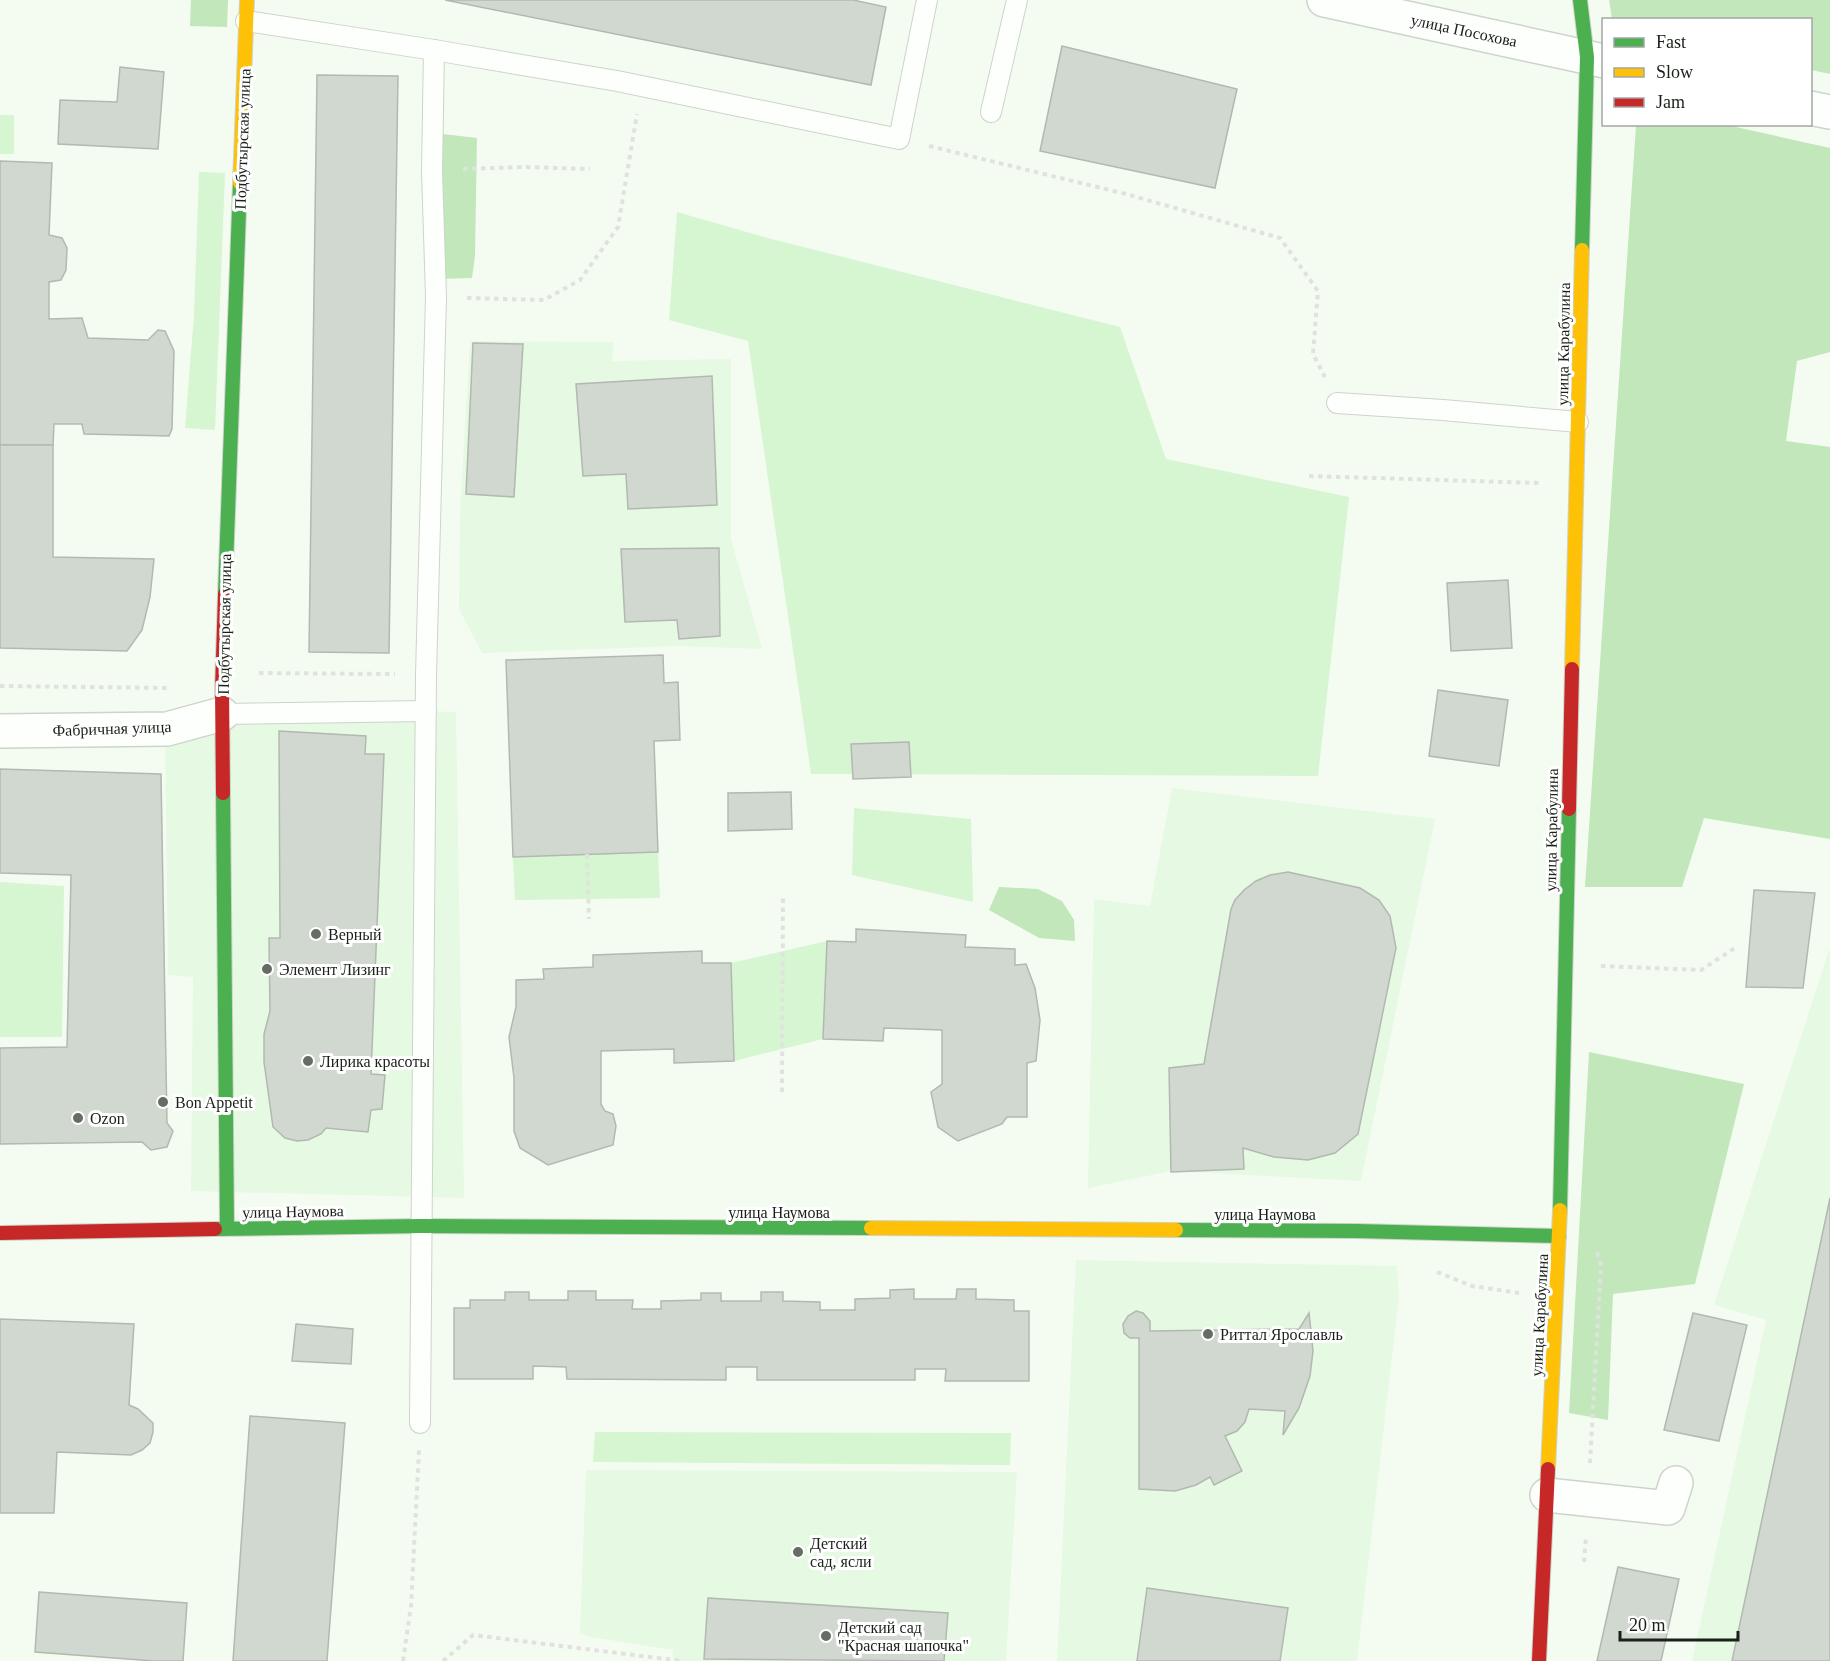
<svg xmlns="http://www.w3.org/2000/svg" width="1830" height="1661" font-family="Georgia,serif">
<rect width="100%" height="100%" fill="#f4fcf2"/>
<g fill="#e6f9e3">
<polygon points="470,341 614,342 612,361 731,359 731,539 762,649 679,646 482,653 459,609 460,513"/>
<polygon points="426,711 456,712 464,1198 191,1191 193,977 168,975 165,731 222,714"/>
<polygon points="1172,788 1435,819 1361,1181 1171,1171 1088,1188 1094,899 1150,906"/>
<polygon points="1830,947 1830,1661 1692,1661 1766,1320 1714,1305"/>
<polygon points="1076,1260 1397,1266 1399,1296 1357,1661 1057,1661"/>
<polygon points="586,1470 1017,1472 1006,1661 673,1661 673,1650 590,1637 580,1633"/>
</g>
<g fill="#d6f5d1">
<rect x="0" y="115" width="14" height="39"/>
<polygon points="199,172 225,173 215,430 185,428 194,315"/>
<polygon points="677,212 764,237 1120,327 1166,459 1349,497 1318,776 811,774 748,341 669,320"/>
<polygon points="854,808 971,819 973,902 852,875"/>
<polygon points="658,852 660,898 515,900 513,857"/>
<polygon points="0,882 64,886 62,1037 0,1037"/>
<polygon points="827,941 823,1039 734,1061 731,963"/>
<polygon points="595,1432 1011,1433 1010,1465 593,1462"/>
</g>
<g fill="#c1e7ba">
<polygon points="191,0 228,0 227,27 190,26"/>
<polygon points="1609,0 1830,0 1830,74 1811,70 1810,20 1612,19"/>
<polygon points="1636,125 1727,125 1830,148 1830,352 1797,361 1786,441 1830,447 1830,839 1704,818 1682,887 1585,887"/>
<polygon points="443,134 477,138 475,256 472,278 437,279"/>
<polygon points="999,887 1038,889 1062,901 1074,920 1075,941 1039,938 989,910"/>
<polygon points="1589,1052 1744,1084 1695,1284 1613,1294 1608,1420 1569,1413"/>
</g>
<g fill="#d0d8cf" stroke="#b2b9b0" stroke-width="1.5">
<polygon points="445,0 853,0 886,7 871,85"/>
<polygon points="1062,46 1237,89 1215,188 1040,151"/>
<polygon points="120,67 164,72 158,149 58,144 60,100 117,102"/>
<polygon points="317,75 398,76 389,653 309,652"/>
<polygon points="0,161 52,163 49,235 62,238 67,248 66,270 61,280 49,282 49,319 82,318 88,338 148,340 158,330 165,331 174,351 172,429 169,436 84,434 82,424 54,424 53,445 0,445"/>
<polygon points="473,343 523,344 514,497 466,494"/>
<polygon points="712,376 717,505 628,509 626,474 583,476 576,384"/>
<polygon points="0,445 53,445 53,557 154,559 150,597 142,630 127,651 0,648"/>
<polygon points="719,548 720,636 679,639 677,620 625,622 621,549"/>
<polygon points="1508,580 1512,648 1451,651 1447,583"/>
<polygon points="663,655 664,683 678,682 680,740 654,741 658,852 513,857 506,660"/>
<polygon points="1438,690 1508,700 1499,766 1429,756"/>
<polygon points="279,731 366,736 365,754 384,754 371,1074 385,1075 382,1109 371,1110 368,1132 326,1128 321,1134 308,1140 297,1141 285,1138 273,1127 264,1062 264,1034 270,1011 269,938 280,938"/>
<polygon points="909,742 911,777 853,779 851,744"/>
<polygon points="0,769 161,774 167,1123 173,1131 167,1147 151,1150 142,1142 0,1144 0,1048 67,1047 71,875 0,873"/>
<polygon points="791,792 792,829 728,831 728,793"/>
<polygon points="1288,872 1360,888 1379,900 1390,916 1396,948 1358,1134 1335,1153 1308,1160 1274,1157 1243,1148 1244,1169 1171,1172 1169,1068 1204,1064 1231,909 1235,900 1244,890 1256,881 1270,875"/>
<polygon points="1754,890 1815,893 1803,988 1746,987"/>
<polygon points="856,929 966,935 965,947 1015,949 1015,965 1026,964 1035,988 1040,1020 1036,1061 1027,1063 1027,1117 1007,1117 1002,1124 958,1141 938,1127 931,1092 942,1084 942,1030 884,1028 883,1041 823,1039 827,941 856,942"/>
<polygon points="702,951 702,963 731,963 734,1061 674,1063 674,1049 601,1051 601,1104 605,1111 613,1114 616,1126 613,1145 548,1165 520,1148 514,1131 514,1078 509,1037 516,1007 516,980 544,979 543,969 593,967 593,955"/>
<polygon points="1830,1198 1830,1661 1732,1661"/>
<polygon points="914,1289 914,1299 956,1299 957,1289 976,1289 976,1299 1014,1300 1014,1311 1029,1311 1029,1381 945,1381 946,1369 915,1369 915,1380 757,1380 757,1367 726,1367 726,1380 567,1379 566,1367 533,1366 533,1379 454,1379 454,1308 470,1308 470,1300 505,1300 505,1292 529,1292 529,1300 568,1300 568,1291 596,1291 596,1300 633,1300 632,1309 661,1309 661,1301 701,1300 701,1293 721,1293 721,1301 761,1301 761,1292 783,1292 783,1301 820,1302 820,1310 855,1310 855,1299 890,1298 890,1290"/>
<polygon points="1136,1311 1143,1313 1150,1321 1150,1331 1299,1329 1309,1313 1313,1351 1310,1376 1299,1408 1283,1435 1285,1411 1249,1409 1245,1422 1237,1431 1225,1436 1242,1471 1214,1485 1210,1477 1196,1485 1175,1491 1139,1489 1139,1338 1130,1338 1124,1333 1123,1324 1128,1316"/>
<polygon points="1693,1313 1747,1325 1719,1441 1664,1430"/>
<polygon points="0,1319 134,1324 129,1405 138,1409 153,1423 153,1432 150,1443 142,1450 131,1455 57,1452 54,1513 0,1513"/>
<polygon points="296,1324 353,1329 351,1364 292,1361"/>
<polygon points="250,1416 345,1423 327,1661 233,1661"/>
<polygon points="1618,1567 1679,1579 1661,1661 1597,1661"/>
<polygon points="1147,1588 1288,1608 1280,1661 1137,1661"/>
<polygon points="39,1592 187,1603 183,1661 154,1661 35,1652"/>
<polygon points="708,1598 948,1613 944,1661 704,1659"/>
</g>
<g fill="none" stroke-linecap="round" stroke-linejoin="round">
<defs>
<g id="lane">
<polyline points="246,21 434,50 617,81 899,139 927,0"/>
<polyline points="991,112 1017,0"/>
<polyline points="1337,403 1443,410 1578,422"/>
<polyline points="222,714 426,711"/>
<polyline points="420,1423 426,675 436,297 432,171 434,50"/>
</g>
<g id="street">
<polyline points="1324,0 1604,61"/>
<polyline points="1810,108 1830,112"/>
<polyline points="0,731 167,729 222,714"/>
<polyline points="1547,1495 1668,1508 1676,1483"/>
</g>
<g id="fast">
<polyline points="1580,0 1587,57 1582,250"/>
<polyline points="225,594 240,183"/>
<polyline points="223,793 227,1228"/>
<polyline points="1560,1210 1569,809"/>
<polyline points="215,1229 421,1226 871,1228"/>
<polyline points="1176,1230 1356,1231 1559,1236"/>
</g>
<g id="slow">
<polyline points="240,183 247,0"/>
<polyline points="1572,669 1582,250"/>
<polyline points="871,1228 1176,1230"/>
<polyline points="1548,1469 1560,1210"/>
</g>
<g id="jam">
<polyline points="223,793 222,689 225,594"/>
<polyline points="1569,809 1572,669"/>
<polyline points="0,1233 215,1229"/>
<polyline points="1539,1661 1548,1469"/>
</g>
</defs>
<use href="#lane" stroke="#cdd4cb" stroke-width="22"/>
<use href="#street" stroke="#cdd4cb" stroke-width="36"/>
<use href="#fast" stroke="#cdd4cb" stroke-width="16"/>
<use href="#slow" stroke="#cdd4cb" stroke-width="16"/>
<use href="#jam" stroke="#cdd4cb" stroke-width="16"/>
<g stroke="#e0e2df" stroke-width="4" stroke-dasharray="4.5 4.5" stroke-linecap="butt">
<polyline points="929,146 1126,194 1280,238 1318,291 1313,354 1325,377"/>
<polyline points="463,169 524,167 590,169"/>
<polyline points="467,298 544,300 580,280 618,227 637,114"/>
<polyline points="1309,476 1539,483"/>
<polyline points="259,673 395,674"/>
<polyline points="0,686 167,688"/>
<polyline points="587,854 589,919"/>
<polyline points="1601,966 1701,970 1738,946"/>
<polyline points="782,1092 783,894"/>
<polyline points="1437,1272 1472,1286 1519,1293"/>
<polyline points="1590,1463 1601,1265 1597,1252"/>
<polyline points="1584,1562 1586,1536"/>
<polyline points="403,1661 411,1606 419,1450"/>
<polyline points="443,1661 473,1635 682,1661"/>
</g>
<use href="#lane" stroke="#fdfffd" stroke-width="20"/>
<use href="#street" stroke="#fdfffd" stroke-width="33"/>
<use href="#fast" stroke="#4caf50" stroke-width="14"/>
<use href="#slow" stroke="#ffc107" stroke-width="14"/>
<use href="#jam" stroke="#c62828" stroke-width="14"/>
</g>
<g fill="#666e64" stroke="#fff" stroke-width="2">
<circle cx="316" cy="934" r="6"/>
<circle cx="267" cy="969" r="6"/>
<circle cx="308" cy="1061" r="6"/>
<circle cx="163" cy="1102" r="6"/>
<circle cx="78" cy="1118" r="6"/>
<circle cx="1208" cy="1334" r="6"/>
<circle cx="798" cy="1552" r="6"/>
<circle cx="826" cy="1636" r="6"/>
</g>
<g text-anchor="middle" stroke-width="6" stroke-linejoin="round" paint-order="stroke">
<g font-size="16" fill="#192118" stroke="#fff">
<text transform="translate(1464 30) rotate(12)" y="6">улица Посохова</text>
<text transform="translate(242 139) rotate(-88)" y="6">Подбутырская улица</text>
<text transform="translate(1563 344) rotate(-89)" y="6">улица Карабулина</text>
<text transform="translate(224 624) rotate(-89)" y="6">Подбутырская улица</text>
<text transform="translate(112 728) rotate(-2)" y="6">Фабричная улица</text>
<text transform="translate(1551 830) rotate(-89)" y="6">улица Карабулина</text>
<text transform="translate(293 1211) rotate(-1)" y="6">улица Наумова</text>
<text x="779" y="1218">улица Наумова</text>
<text x="1265" y="1220">улица Наумова</text>
<text transform="translate(1539 1315) rotate(-87)" y="6">улица Карабулина</text>
</g>
<g font-size="16" fill="#192118" stroke="#fff" text-anchor="start">
<text x="328" y="940">Верный</text>
<text x="279" y="975">Элемент Лизинг</text>
<text x="320" y="1067">Лирика красоты</text>
<text x="175" y="1108">Bon Appetit</text>
<text x="90" y="1124">Ozon</text>
<text x="1220" y="1340">Риттал Ярославль</text>
<text x="810" y="1549">Детский<tspan x="810" dy="18">сад, ясли</tspan></text>
<text x="838" y="1633">Детский сад<tspan x="838" dy="18">"Красная шапочка"</tspan></text>
</g>
</g>
<rect x="1602" y="18" width="210" height="108" fill="#ffffff" stroke="#a3a6a3" stroke-width="1.5"/>
<rect x="1614" y="38" width="30" height="9" fill="#4caf50" stroke="#a3a6a3" stroke-width="1.5"/>
<text x="1656" y="48" font-size="18" fill="#192118">Fast</text>
<rect x="1614" y="68" width="30" height="9" fill="#ffc107" stroke="#a3a6a3" stroke-width="1.5"/>
<text x="1656" y="78" font-size="18" fill="#192118">Slow</text>
<rect x="1614" y="98" width="30" height="9" fill="#c62828" stroke="#a3a6a3" stroke-width="1.5"/>
<text x="1656" y="108" font-size="18" fill="#192118">Jam</text>
<path d="M1620 1631v9h118v-9" fill="none" stroke="#192118" stroke-width="3"/>
<text x="1629" y="1631" font-size="18" fill="#192118" stroke="#ffffff" stroke-width="4.5" paint-order="stroke">20 m</text>
</svg>
